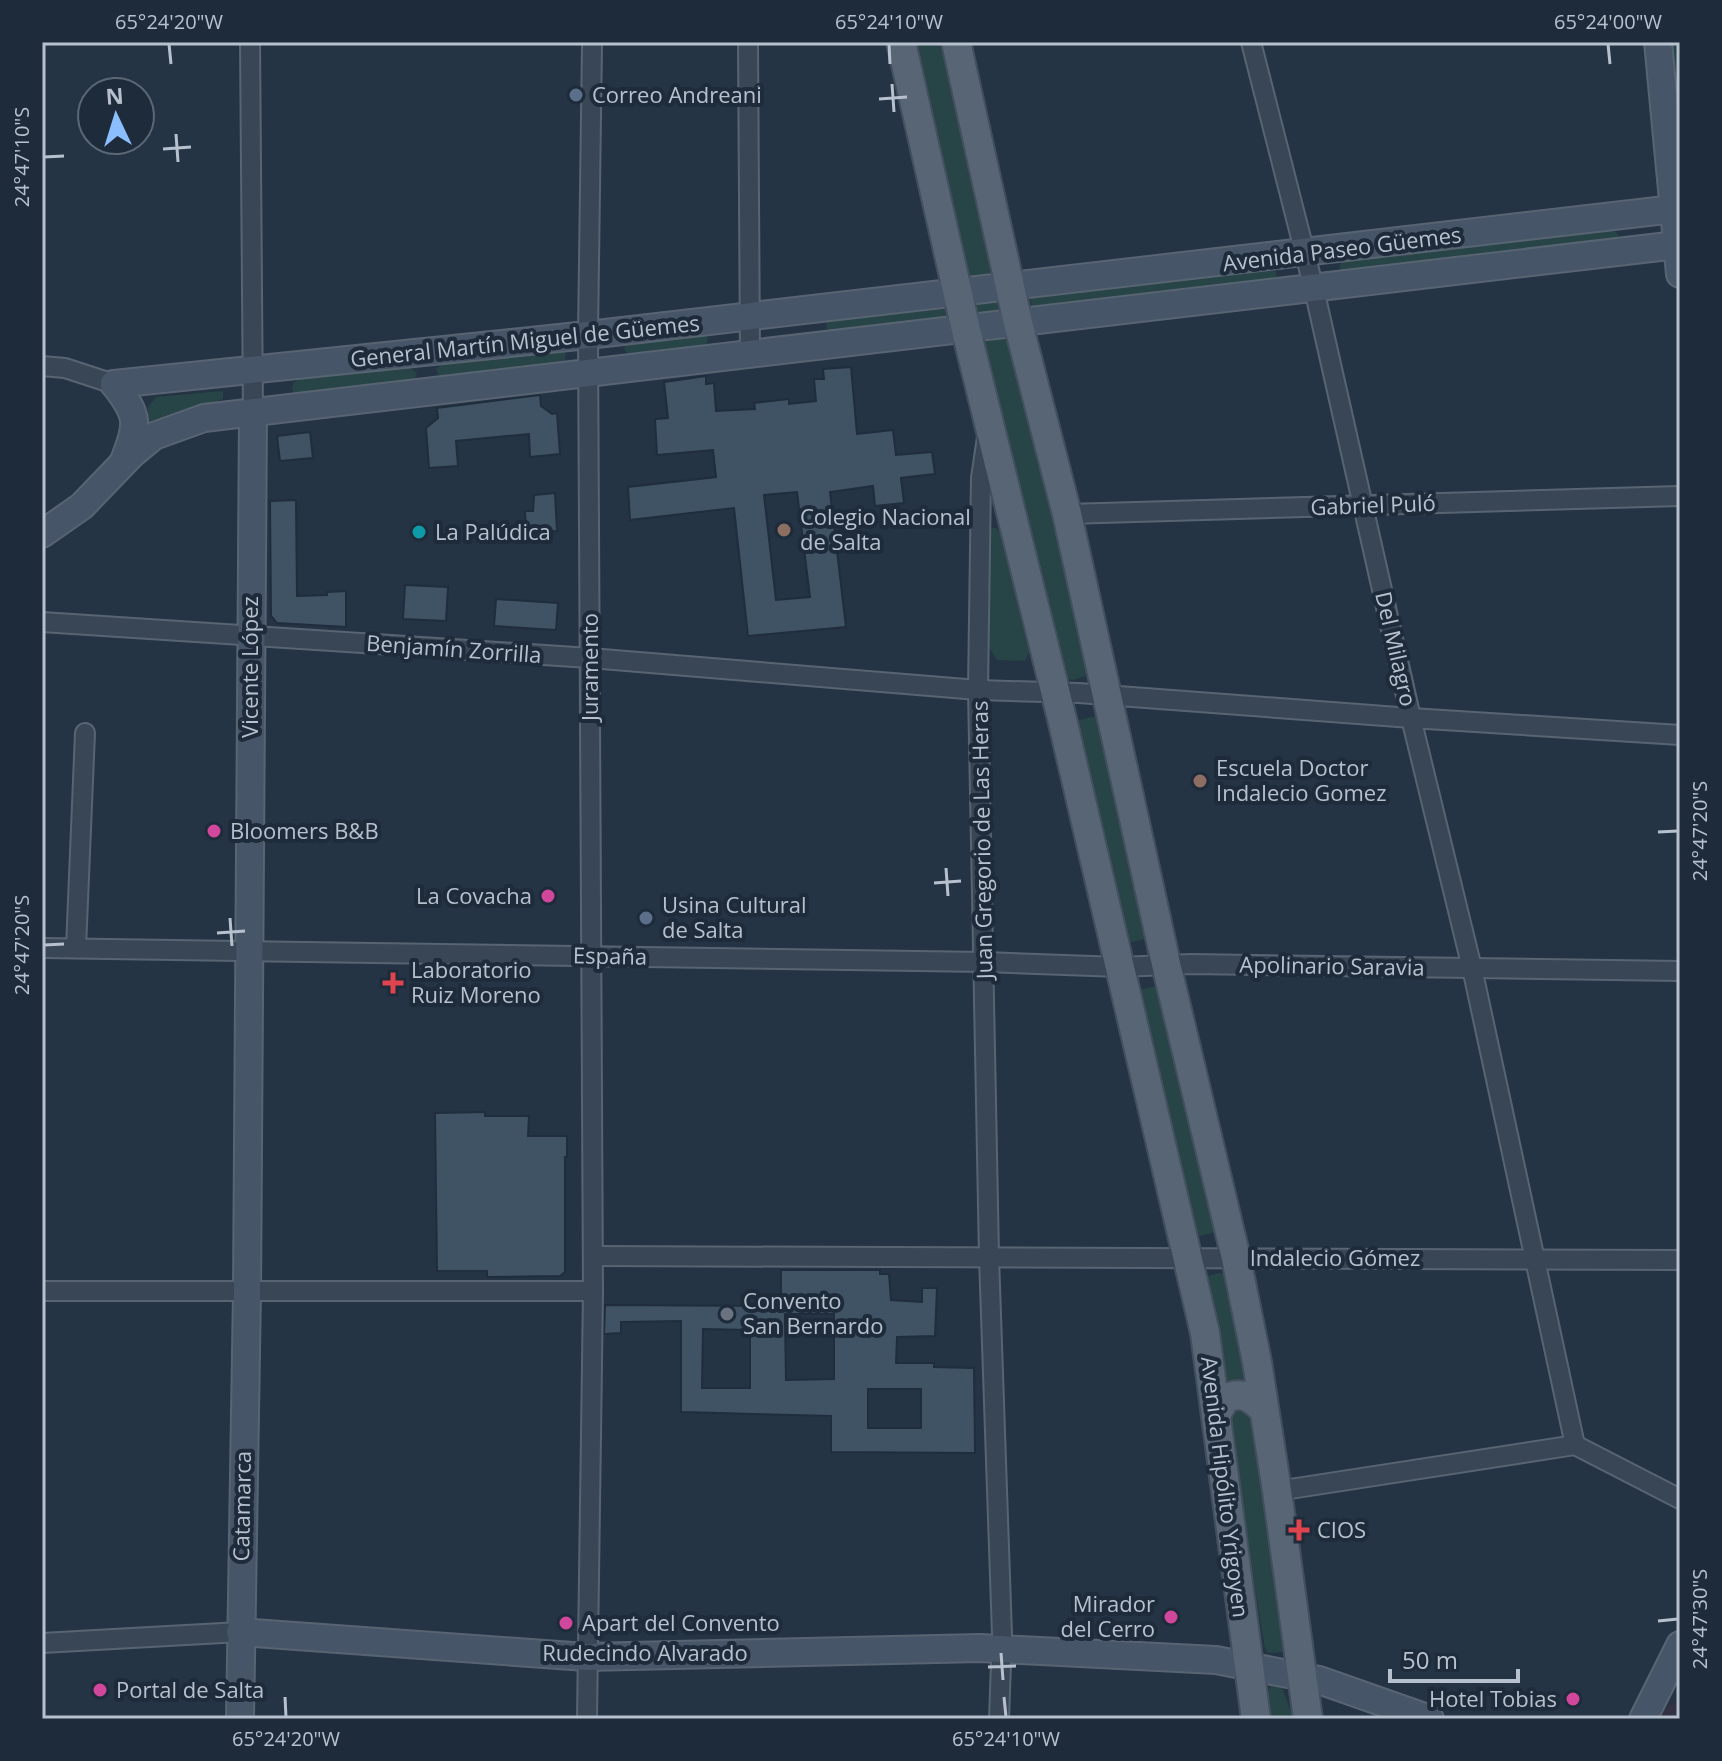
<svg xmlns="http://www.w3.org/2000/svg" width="1722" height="1761" font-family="'Open Sans',sans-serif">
<rect width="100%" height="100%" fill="#243445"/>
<polygon fill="#333245" points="1680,1699 1680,1719 1654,1719 1664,1709"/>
<g fill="#274446">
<polygon points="910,42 945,42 996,268 991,275 973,277 964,272"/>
<polygon points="1658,42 1680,42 1680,274"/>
<polygon points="1613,230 1618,234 1619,241 1344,275 1339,266 1343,260"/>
<polygon points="1269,269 1276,272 1277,280 1037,310 1032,307 1030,300 1033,296"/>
<polygon points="1003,299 1005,314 974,316 972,301"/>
<polygon points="951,304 953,319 830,333 826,326 829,319"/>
<polygon points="703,332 708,338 706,346 630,357 624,349 627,342"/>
<polygon points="1003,337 1010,338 1013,344 1088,668 1085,676 1074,680 1066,679 983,345 988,340"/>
<polygon points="559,350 566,353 564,364 440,378 436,369 443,363"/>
<polygon points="409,367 417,373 414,381 298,395 292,390 293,384 298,379"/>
<polygon points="223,391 223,399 151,424 148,421 148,407 156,397"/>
<polygon points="992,528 996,528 1000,533 1029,652 1025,661 997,660 990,649 988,533"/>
<polygon points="1101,715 1150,938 1123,944 1075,721"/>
<polygon points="1161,985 1219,1231 1192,1238 1134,991"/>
<polygon points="1220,1273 1226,1274 1251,1392 1225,1389 1205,1279 1208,1276"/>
<polygon points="1238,1404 1255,1419 1287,1643 1284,1652 1269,1653 1265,1649 1227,1418"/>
<polygon points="1277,1684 1283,1690 1294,1719 1271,1719 1267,1694 1271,1685"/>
</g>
<g fill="#405365" stroke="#202d3c" stroke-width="2" fill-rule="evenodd">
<path d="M851,367l6,67 36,-4 3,25 36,-3 3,22 -34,4 3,25 -29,3 -2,-20 -43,6 16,135 -98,9 -14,-128 -104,12 -2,-33 88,-10 -3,-27 -56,5 -2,-36 13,-1 -4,-36 42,-6v8l8,-1 2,28 39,-2 -1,-6 35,-4v5l27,-3 -2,-22h10l-1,-10zM797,492l13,105 -34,3 -12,-105z"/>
<polygon points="540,395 541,406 552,414 557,413 560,454 530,457 529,434 456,441 458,466 429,468 426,428 438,418 437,408"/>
<polygon points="310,432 313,458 280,461 277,436"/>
<polygon points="555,493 557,531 544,532 543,528 526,528 525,511 533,511 534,495"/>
<polygon points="296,500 297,596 327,595 327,592 346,591 346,627 277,623 271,616 270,501"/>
<polygon points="405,585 448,587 446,621 403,619"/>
<polygon points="496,599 558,603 556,630 494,626"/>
<polygon points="485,1112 485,1116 529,1116 528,1136 567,1136 567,1157 565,1157 565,1272 560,1276 487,1277 487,1271 437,1271 435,1113"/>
<path d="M781,1270h99v4h9l2,26 31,2v-14h15l-2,48 -38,1 -1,26h38v4l40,1 1,85 -144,-1v-36l-150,-4v-91l-60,1v11l-17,1 1,-29 176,1zM785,1314h49v65l-48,1zM703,1329l47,1v58h-48zM868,1389h53v39h-53z"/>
</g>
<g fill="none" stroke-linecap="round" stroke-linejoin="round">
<defs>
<g id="street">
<polyline points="250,42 253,413"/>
<polyline points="748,42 750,354"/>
<polyline points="1251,42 1314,289 1411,718 1472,968 1575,1445"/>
<polyline points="42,366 65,368 114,384"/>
<polyline points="987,437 981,478 978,690 989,1257 1002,1635 999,1719"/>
<polyline points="1067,514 1680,496"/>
<polyline points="42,622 590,658 978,690 1079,693 1411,718 1680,735"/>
<polyline points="42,948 985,962 1120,967 1191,964 1680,971"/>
<polyline points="76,948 85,733"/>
<polyline points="593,1256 1680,1260"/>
<polyline points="42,1291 593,1291"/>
<polyline points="1277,1491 1575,1445 1680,1499"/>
<polyline points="42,1643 240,1632"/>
<polyline points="587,1719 593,1291 588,335 592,42"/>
</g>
<g id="secondary">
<polyline points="1658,42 1680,274"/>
<polyline points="114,384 588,335 1674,209"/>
<path d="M114,384c26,33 24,39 10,77"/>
<polyline points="42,534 82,506 131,455 154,436 204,418 1677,245"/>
<polyline points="240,1632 586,1657 980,1648 1216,1660 1319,1680 1430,1719"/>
<polyline points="240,1719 247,1292 253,413"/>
<polyline points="1643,1719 1680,1645"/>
</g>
<g id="primary">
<polyline points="901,42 966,330 1063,723 1205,1333 1256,1719"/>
<polyline points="956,42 1018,323 1067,514 1166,964 1236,1258 1257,1362 1277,1491 1308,1719"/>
<path d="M1216,1415l9,-16c17,-9 27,-1 39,11"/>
</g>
</defs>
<use href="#street" stroke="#586472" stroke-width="22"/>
<use href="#secondary" stroke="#586472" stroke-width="30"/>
<use href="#primary" stroke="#434f5e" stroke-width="32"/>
<use href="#street" stroke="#394655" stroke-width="18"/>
<use href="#secondary" stroke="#475568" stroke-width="26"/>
<use href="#primary" stroke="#576575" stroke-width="28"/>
</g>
<path fill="none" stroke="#b7c1ce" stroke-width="3" d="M169,44l2,20M889,44l1,20M1608,44l2,20M892,84l2,28M879,99l28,-2M176,134l2,28M163,149l28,-2M44,157l20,-1M1658,832l20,-1M946,868l2,28M934,883l27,-2M230,918l2,28M217,933l28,-2M44,945l20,-1M1658,1621l20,-2M1001,1653l2,27M988,1667l28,-1M285,1697l1,20M1004,1697l2,20"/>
<g fill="#5c6f8a" stroke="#1e2b3a" stroke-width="3">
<circle cx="576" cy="95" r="8"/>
<circle cx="646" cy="918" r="8"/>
</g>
<g fill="#8d6e63" stroke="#1e2b3a" stroke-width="3">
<circle cx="784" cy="530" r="8"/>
<circle cx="1200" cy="781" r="8"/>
</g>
<circle fill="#0f9aa8" stroke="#1e2b3a" stroke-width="3" cx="419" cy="532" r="8"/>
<g fill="#d1479c" stroke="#1e2b3a" stroke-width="3">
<circle cx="214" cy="831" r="8"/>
<circle cx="548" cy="896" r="8"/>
<circle cx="1171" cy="1617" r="8"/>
<circle cx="566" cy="1623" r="8"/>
<circle cx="100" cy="1690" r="8"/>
<circle cx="1573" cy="1699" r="8"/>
</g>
<g fill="#e0444e" stroke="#1e2b3a" stroke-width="3">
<path d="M389 971h8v8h8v8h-8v8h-8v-8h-8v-8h8z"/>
<path d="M1295 1518h8v8h8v8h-8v8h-8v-8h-8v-8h8z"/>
</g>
<circle fill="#6b7280" stroke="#1e2b3a" stroke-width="3" cx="727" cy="1314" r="8"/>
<g text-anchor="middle" stroke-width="8" stroke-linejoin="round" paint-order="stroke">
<g font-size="22" fill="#b7c1ce" stroke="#1e2b3a" text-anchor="start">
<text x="592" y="103">Correo Andreani</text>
<text x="800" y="525">Colegio Nacional<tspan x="800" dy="25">de Salta</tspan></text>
<text x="435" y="540">La Palúdica</text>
<text x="1216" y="776">Escuela Doctor<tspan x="1216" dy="25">Indalecio Gomez</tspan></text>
<text x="230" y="839">Bloomers B&amp;B</text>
<text x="532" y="904" text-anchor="end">La Covacha</text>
<text x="662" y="913">Usina Cultural<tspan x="662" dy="25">de Salta</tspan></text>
<text x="411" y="978">Laboratorio<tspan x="411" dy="25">Ruiz Moreno</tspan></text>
<text x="743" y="1309">Convento<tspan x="743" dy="25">San Bernardo</tspan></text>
<text x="1317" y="1538">CIOS</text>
<text x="1155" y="1612" text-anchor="end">Mirador<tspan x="1155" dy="25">del Cerro</tspan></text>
<text x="582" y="1631">Apart del Convento</text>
<text x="116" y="1698">Portal de Salta</text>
<text x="1557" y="1707" text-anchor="end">Hotel Tobias</text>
</g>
<g font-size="22" fill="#b7c1ce" stroke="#1e2b3a">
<text transform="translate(1342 249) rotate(-7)" y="8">Avenida Paseo Güemes</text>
<text transform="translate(525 341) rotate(-6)" y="8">General Martín Miguel de Güemes</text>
<text transform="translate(1373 505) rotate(-2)" y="8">Gabriel Puló</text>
<text transform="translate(454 649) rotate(4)" y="8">Benjamín Zorrilla</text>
<text transform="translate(1396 649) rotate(77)" y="8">Del Milagro</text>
<text transform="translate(250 667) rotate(-90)" y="8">Vicente López</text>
<text transform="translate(590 667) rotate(-90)" y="8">Juramento</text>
<text transform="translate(982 840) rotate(-91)" y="8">Juan Gregorio de Las Heras</text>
<text transform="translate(610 956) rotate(1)" y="8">España</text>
<text transform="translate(1332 966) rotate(1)" y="8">Apolinario Saravia</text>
<text x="1335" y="1266">Indalecio Gómez</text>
<text transform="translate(1225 1487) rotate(83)" y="8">Avenida Hipólito Yrigoyen</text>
<text transform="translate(242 1506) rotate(-89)" y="8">Catamarca</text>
<text x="645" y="1661">Rudecindo Alvarado</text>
</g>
</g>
<rect width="1722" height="1761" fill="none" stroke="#1e2b3a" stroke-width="88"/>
<g transform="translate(116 116) rotate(356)"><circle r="38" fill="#1e2b3a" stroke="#5b6775" stroke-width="2"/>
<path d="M0-6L14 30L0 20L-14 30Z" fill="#8bbeff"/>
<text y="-12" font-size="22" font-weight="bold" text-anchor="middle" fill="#b7c1ce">N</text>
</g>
<path d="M1390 1669v12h128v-12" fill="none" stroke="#b7c1ce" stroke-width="4"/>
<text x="1402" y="1669" font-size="24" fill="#b7c1ce" stroke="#1e2b3a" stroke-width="6" paint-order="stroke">50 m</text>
<rect x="44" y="44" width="1634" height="1673" fill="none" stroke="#b7c1ce" stroke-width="3"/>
<g font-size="20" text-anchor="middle" fill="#b7c1ce">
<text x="169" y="29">65°24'20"W</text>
<text x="889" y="29">65°24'10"W</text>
<text x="1608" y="29">65°24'00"W</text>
<text transform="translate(22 157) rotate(-90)" y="7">24°47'10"S</text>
<text transform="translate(1700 831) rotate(-90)" y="7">24°47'20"S</text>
<text transform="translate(22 945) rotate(-90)" y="7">24°47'20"S</text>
<text transform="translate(1700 1619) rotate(-90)" y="7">24°47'30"S</text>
<text x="286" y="1746">65°24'20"W</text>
<text x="1006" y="1746">65°24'10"W</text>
</g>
</svg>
